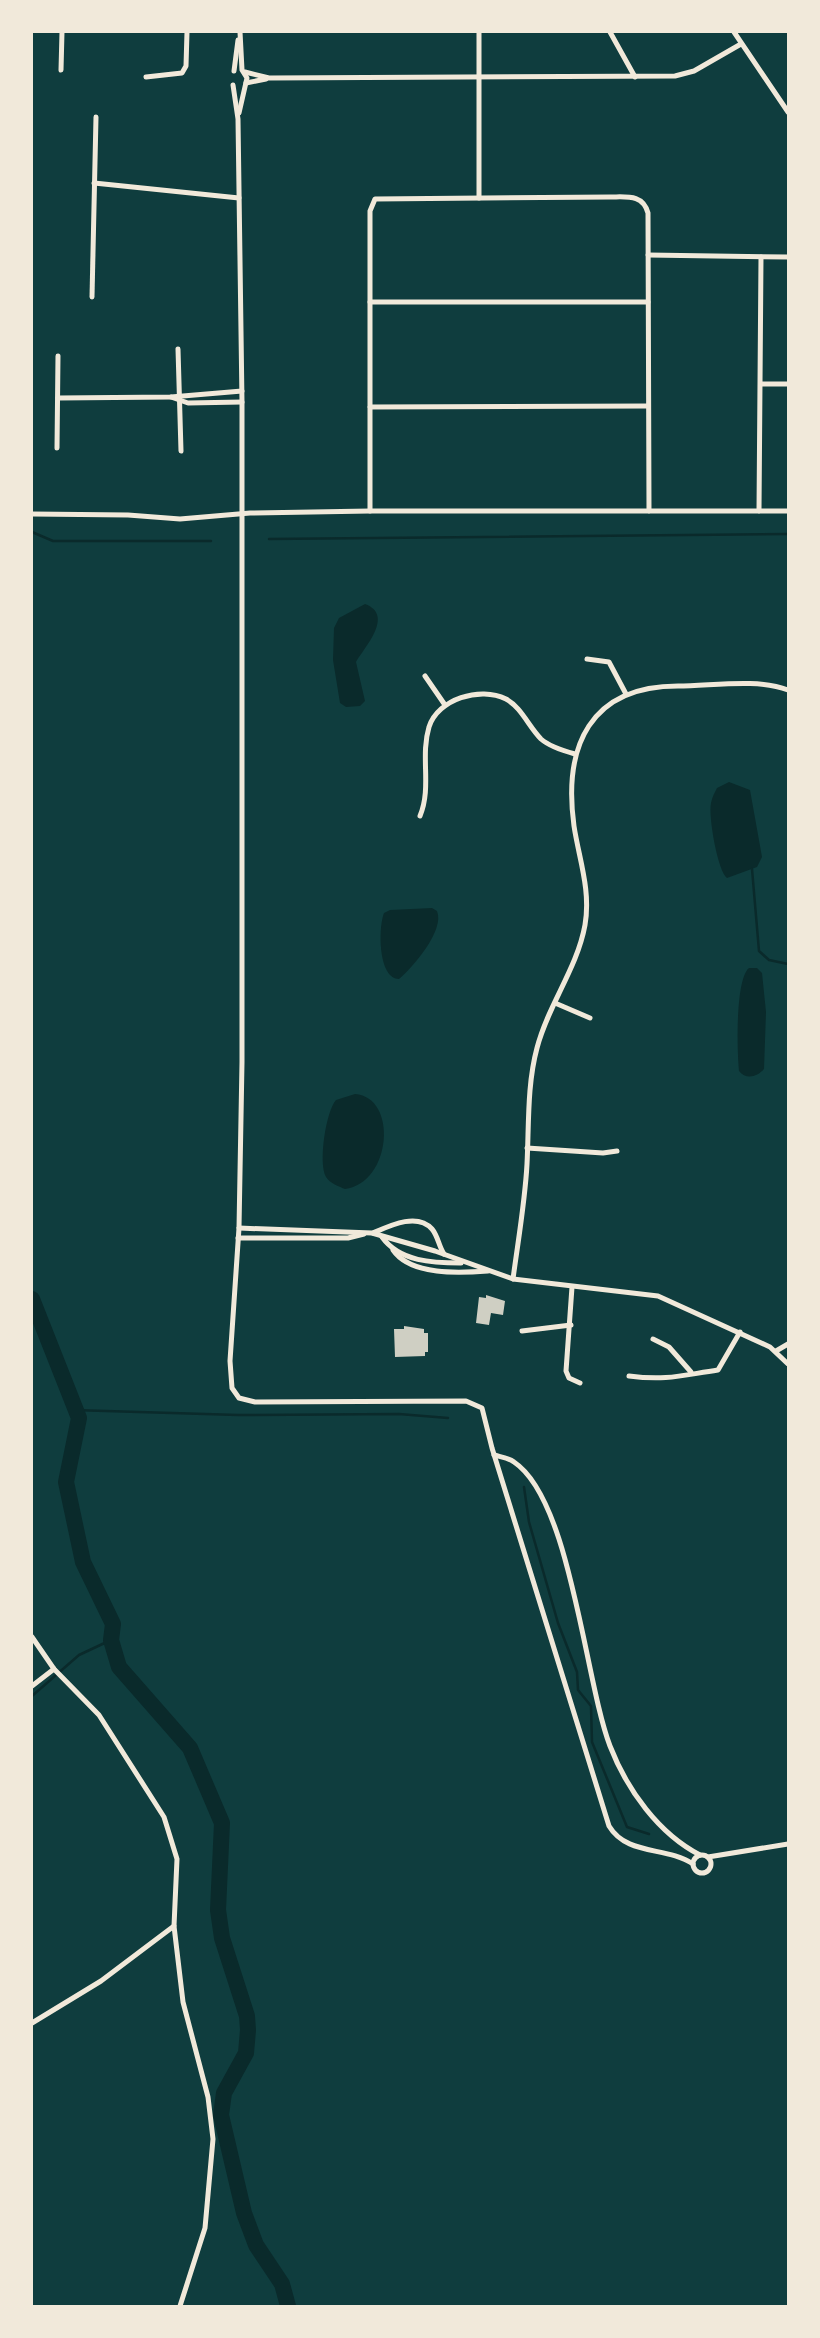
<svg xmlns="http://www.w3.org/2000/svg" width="820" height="2338" font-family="Figtree,sans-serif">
<rect width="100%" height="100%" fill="#0f3d3e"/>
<g fill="#0a2a2b">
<path d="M365,604c30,11 -1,44 -9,58l9,39 -5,5 -14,1 -6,-4 -7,-43 1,-32 5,-10z"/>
<path d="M729,782l21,8 12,67 -5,10 -30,11c-9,-6 -19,-62 -16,-75 1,-6 4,-11 6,-15z"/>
<path d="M432,908l5,3c8,19 -24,56 -38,68 -21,0 -21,-51 -15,-66l6,-3z"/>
<path d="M749,968h8l5,5 4,39 -2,57c-7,8 -18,11 -25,2 -2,-20 -4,-91 10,-103z"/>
<path d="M355,1094c43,3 37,89 -10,95 -7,-3 -14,-5 -19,-12 -8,-14 0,-66 10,-77z"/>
</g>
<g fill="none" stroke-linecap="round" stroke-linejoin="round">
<g stroke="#0a2a2b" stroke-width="2.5">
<polyline points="32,532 53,541 211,541"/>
<polyline points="269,539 788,534"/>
<polyline points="752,869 759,951 769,960 788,964"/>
<polyline points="73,1410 238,1415 399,1414 448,1418"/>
<polyline points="524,1487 529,1522 558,1623 577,1672 578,1690 591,1706 592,1742 627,1827 649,1834"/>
<polyline points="32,1696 79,1655 111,1640"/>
</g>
<polyline stroke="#0a2a2b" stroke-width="16" points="32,1299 79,1418 66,1482 83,1562 113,1624 111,1640 119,1667 190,1748 222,1823 218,1910 222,1938 247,2016 248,2030 246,2053 224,2093 221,2115 244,2213 256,2245 282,2284 288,2306"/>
</g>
<g fill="#cfcfc3">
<polygon points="486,1295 505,1301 503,1315 491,1313 489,1325 476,1323 479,1297 486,1298"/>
<polygon points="404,1326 424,1329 424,1333 428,1333 428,1352 425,1352 425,1356 395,1357 394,1329 404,1329"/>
</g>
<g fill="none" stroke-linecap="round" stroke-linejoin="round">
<g stroke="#f1e9da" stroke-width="5">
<polyline points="610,32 635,77"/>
<polyline points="734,32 788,112"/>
<polyline points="61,70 62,32"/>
<polyline points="234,71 238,40"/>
<polyline points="245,72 269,78 675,76 694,71 741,44"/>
<polyline points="146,77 182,73 186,66 187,32"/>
<polyline points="246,83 266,79"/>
<path d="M233,85l5,34 4,283v660l-3,166 -9,133 2,27 7,10 16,4 211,-1 16,7 10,40 117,378c18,30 57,20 84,38"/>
<polyline points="239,113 247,78 242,70 240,32"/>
<polyline points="94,183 239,198"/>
<polyline points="479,198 479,32"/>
<polyline points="648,255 788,257"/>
<polyline points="92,297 96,117"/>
<polyline points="370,302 648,302"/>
<polyline points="178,349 181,451"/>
<polyline points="761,384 788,384"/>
<polyline points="171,397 188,403 242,402"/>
<polyline points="58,398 171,397 242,391"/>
<polyline points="370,407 648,406"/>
<polyline points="57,448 58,356"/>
<path d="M370,511v-300l5,-12 235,-2c17,0 33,-3 38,16l1,298"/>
<polyline points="759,511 761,257"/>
<polyline points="32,514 128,515 180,519 250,513 370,511 788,511"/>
<polyline points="587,659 609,662 626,694"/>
<polyline points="425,676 445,705"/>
<path d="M420,816c12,-29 0,-59 9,-89 9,-28 51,-41 77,-28 15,8 23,28 35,40 9,8 23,12 34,15"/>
<polyline points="555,1003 590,1018"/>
<polyline points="527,1148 603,1153 617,1151"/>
<polyline points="239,1228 372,1233 435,1251 513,1279 658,1296 770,1347 788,1364"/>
<path d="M373,1233c16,-7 44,-21 59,-4 6,7 7,18 12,25"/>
<path d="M382,1237c18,25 51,26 79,26"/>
<polyline points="238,1238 348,1238 364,1234"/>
<path d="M393,1250c18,26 67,23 95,21"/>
<path d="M513,1279c5,-38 12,-77 14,-115 2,-39 0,-79 10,-116 11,-43 40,-79 48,-123 6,-35 -6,-66 -11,-99 -11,-80 16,-140 104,-140 34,0 79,-8 110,4"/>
<polyline points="572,1287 566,1371 569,1378 580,1383"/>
<polyline points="522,1331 571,1325"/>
<polyline points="653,1339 669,1347 691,1372"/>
<polyline points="776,1351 788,1344"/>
<path d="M629,1376c38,5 54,-1 89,-6l22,-38"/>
<path d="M494,1455c7,2 15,3 20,7 57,38 71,219 96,284 17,44 49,88 90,109"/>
<polyline points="32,1637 54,1669 99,1715 164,1817 177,1859 174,1926"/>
<polyline points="32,1686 54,1669"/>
<circle cx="702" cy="1864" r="9"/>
<polyline points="708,1857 788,1844"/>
<polyline points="32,2023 101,1981 174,1926 183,2002 208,2097 213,2139 205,2228 180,2306"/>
</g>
</g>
<rect width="820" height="2338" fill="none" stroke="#f1e9da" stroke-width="66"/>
</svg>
